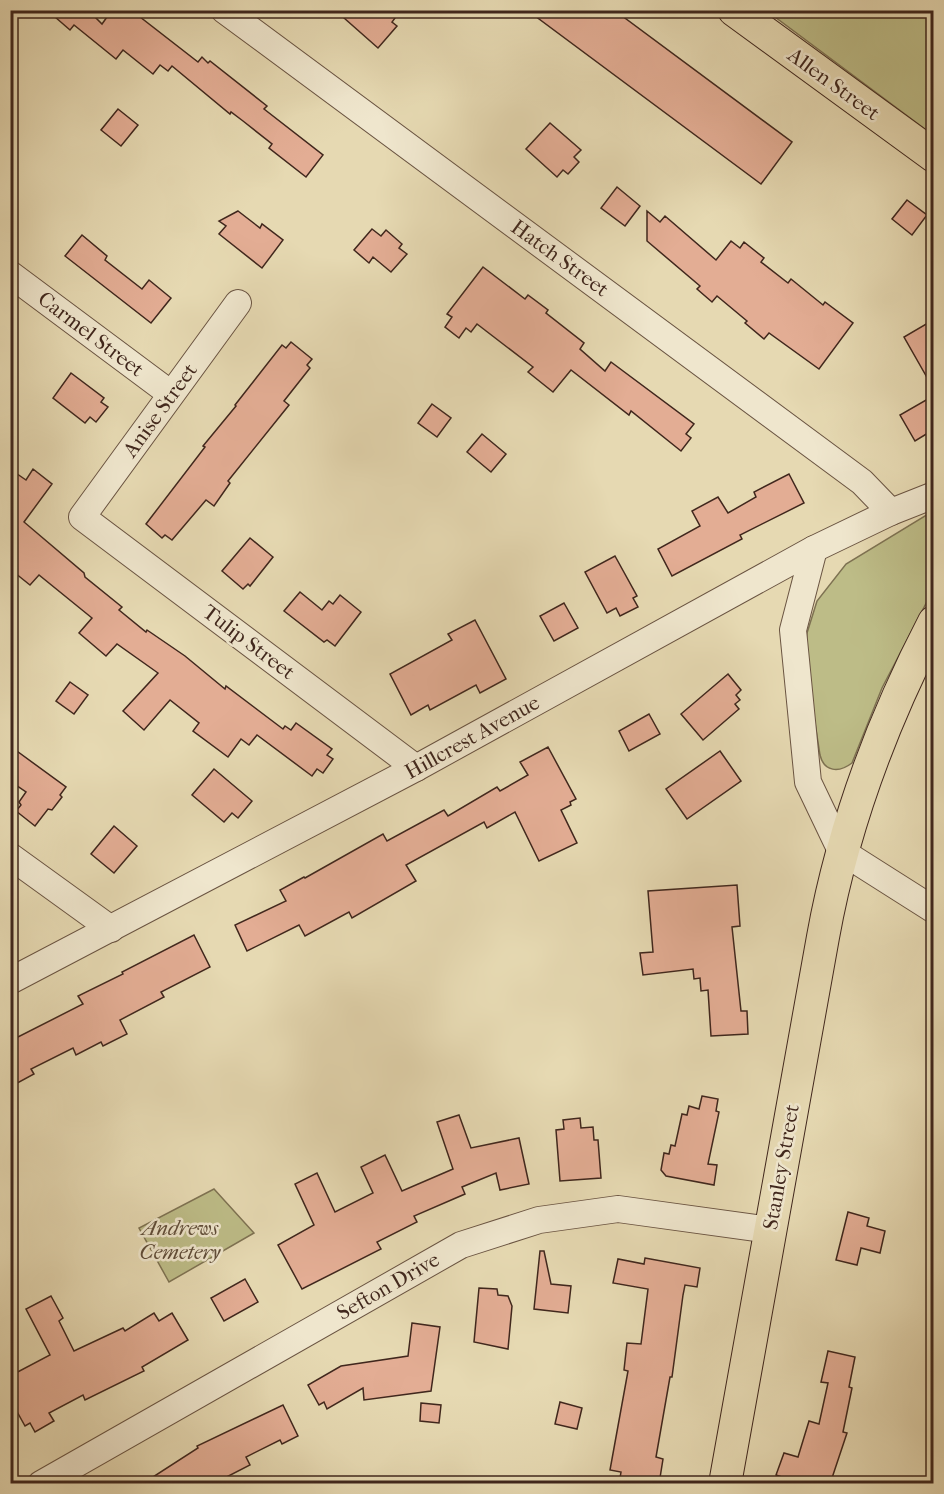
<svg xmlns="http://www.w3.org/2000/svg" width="944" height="1494" font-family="'IM FELL French Canon',serif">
<rect width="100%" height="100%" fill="#e6d9b2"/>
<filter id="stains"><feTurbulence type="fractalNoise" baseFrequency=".00333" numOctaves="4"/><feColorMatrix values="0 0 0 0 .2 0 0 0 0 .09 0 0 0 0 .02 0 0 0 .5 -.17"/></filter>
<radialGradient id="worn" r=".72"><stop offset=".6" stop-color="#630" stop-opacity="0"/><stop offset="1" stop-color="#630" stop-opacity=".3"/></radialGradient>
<g fill="#bdbc87" stroke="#7e7252" stroke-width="1.5">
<polygon points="767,11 933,11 933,135"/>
<path d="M933,511v79l-51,98 -30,75c-13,10 -28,9 -32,-8l-15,-96 2,-26 10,-32 29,-37z"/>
<polygon points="214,1189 254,1233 169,1282 139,1228"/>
</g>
<g fill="#e3ad94" stroke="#40271d" stroke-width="1.5">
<polygon points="47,10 88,10 102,24 112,10 131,10 198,62 202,57 208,63 210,61 267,106 264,109 323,155 306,177 269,148 272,144 243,121 231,112 230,114 172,66 168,71 160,65 153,74 123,50 116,59 74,25 70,30"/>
<polygon points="335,10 401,10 392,22 397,26 378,48"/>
<polygon points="527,10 614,10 792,142 761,184"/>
<polygon points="118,109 138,125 121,146 101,130"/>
<polygon points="550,123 581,150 574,157 579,162 568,174 563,170 557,177 526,149"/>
<polygon points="617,187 640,206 625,226 601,208"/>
<polygon points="907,200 927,215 912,235 892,219"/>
<polygon points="238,211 260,228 262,224 283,240 262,268 219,234 226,226 219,221"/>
<polygon points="647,211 660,222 665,216 716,260 731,241 740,248 744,242 764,258 761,262 788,283 791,279 823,305 825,302 853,323 819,369 769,333 764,339 745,323 747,321 717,296 712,302 697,289 700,286 647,241"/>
<polygon points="372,229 381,236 386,230 402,244 399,248 407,254 391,272 373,257 369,263 354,250"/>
<polygon points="82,235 107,256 105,260 142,289 149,280 171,298 151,323 65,256"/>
<polygon points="483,267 525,299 528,295 548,310 546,313 584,343 580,349 605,371 611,362 694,424 686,434 691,438 681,451 631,411 629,415 571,370 553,392 528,372 533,367 477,324 471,332 466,328 459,338 445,327 452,317 447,314"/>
<polygon points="933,320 933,388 904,337"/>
<polygon points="291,342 312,359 307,365 310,368 284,401 289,405 228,481 230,483 214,506 206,500 172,540 165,535 162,538 146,524 205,447 203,446 236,406 235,405 282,345 286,348"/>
<polygon points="71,373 104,398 101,402 108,407 96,422 90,417 85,423 53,398"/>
<polygon points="933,396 933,430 915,441 900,415"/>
<polygon points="432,404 451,418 437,437 418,423"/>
<polygon points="482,434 506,454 491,472 467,452"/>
<polygon points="10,469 26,480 33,469 52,484 24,522 84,573 85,577 122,607 119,610 146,632 147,630 185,656 225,689 226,686 283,729 285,726 291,730 296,723 332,749 327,755 333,759 323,773 317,769 312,776 257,735 249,745 241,739 228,757 193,731 199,723 170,700 144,730 123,711 158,673 117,644 106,656 79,633 92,618 39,575 30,585 10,569"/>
<polygon points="789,474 804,503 740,535 742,539 672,576 658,549 700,526 692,511 718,497 728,513 756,497 754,492"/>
<polygon points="250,538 273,557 250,586 248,584 243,589 222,571"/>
<polygon points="615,556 637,596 633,598 638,607 620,616 616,608 607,613 585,572"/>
<polygon points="300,592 322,610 329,601 333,604 340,595 361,612 335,646 327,640 324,642 284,611"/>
<polygon points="564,603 578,628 554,641 540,616"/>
<polygon points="475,620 506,679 480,693 476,685 430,710 428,705 411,715 390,674 452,640 448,634"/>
<polygon points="728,674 741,690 736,695 740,700 735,704 739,709 703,740 681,714"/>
<polygon points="70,682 88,695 74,714 56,701"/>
<polygon points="649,714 660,734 629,751 619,731"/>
<polygon points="10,746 66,787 60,795 62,797 52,810 48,809 35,826 16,811 21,805 19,802 26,792 10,781"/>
<polygon points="548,747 576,799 570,802 571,805 561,810 577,843 539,861 515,812 487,828 484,822 406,865 416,881 352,918 349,912 305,936 299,925 247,951 235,925 286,901 280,890 304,877 305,878 383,834 387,841 444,810 448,816 497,787 500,791 528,775 520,762"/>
<polygon points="720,751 741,781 687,819 666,789"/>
<polygon points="214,769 252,801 238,818 232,813 224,822 192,795"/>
<polygon points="114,826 137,846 114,873 91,854"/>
<polygon points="737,885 740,926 732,927 741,1011 747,1011 748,1034 711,1036 708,990 701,991 700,978 694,979 693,969 643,975 640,953 653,952 648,891"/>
<polygon points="194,935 210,967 161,992 164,997 120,1020 127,1034 103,1046 101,1042 76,1055 73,1048 31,1069 34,1074 10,1087 10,1041 83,1004 78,996 123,974 122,972"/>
<polygon points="702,1096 718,1099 716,1111 719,1112 708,1164 717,1165 714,1185 666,1176 661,1170 664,1153 669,1154 671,1145 675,1146 682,1114 687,1115 689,1106 699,1109"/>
<polygon points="459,1115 471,1148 519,1138 529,1184 500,1190 496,1173 462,1187 465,1194 414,1216 417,1222 377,1242 381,1249 302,1289 278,1245 314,1225 295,1184 317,1173 335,1212 373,1193 361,1167 385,1155 402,1191 453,1169 437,1122"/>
<polygon points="580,1118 581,1128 593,1127 594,1140 598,1140 601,1178 560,1181 556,1130 564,1129 563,1120"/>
<polygon points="848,1212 869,1218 867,1226 885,1231 880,1253 861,1248 857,1265 836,1260"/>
<polygon points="540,1251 544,1251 551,1284 571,1286 568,1313 534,1309"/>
<polygon points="645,1258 700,1268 697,1287 685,1285 683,1295 672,1377 670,1377 656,1457 663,1459 659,1484 619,1484 621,1472 610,1470 628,1371 624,1370 627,1343 641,1344 648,1289 613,1283 618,1259 644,1264"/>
<polygon points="245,1279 258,1302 224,1321 211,1298"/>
<polygon points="479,1288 497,1289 498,1295 508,1296 512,1306 508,1349 474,1342"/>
<polygon points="51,1296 63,1318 59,1321 74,1351 123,1328 125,1331 154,1313 159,1321 172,1313 188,1340 142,1367 144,1371 85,1400 83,1395 49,1413 54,1421 35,1432 30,1423 25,1426 10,1399 10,1376 50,1355 26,1309"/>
<polygon points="412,1323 440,1327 431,1391 364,1400 363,1388 327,1409 324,1402 319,1405 308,1385 341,1366 408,1356"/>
<polygon points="828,1351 855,1357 849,1387 852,1388 843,1432 847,1433 830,1484 803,1484 776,1475 784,1453 798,1457 809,1421 819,1424 828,1383 821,1382"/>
<polygon points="560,1402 582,1408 577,1429 555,1424"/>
<polygon points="421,1403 441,1405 439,1423 420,1421"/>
<polygon points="283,1405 298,1436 282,1444 280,1440 246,1457 250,1465 213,1484 142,1484 198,1448 197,1446"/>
</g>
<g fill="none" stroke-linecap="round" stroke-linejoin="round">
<defs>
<g id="minor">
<polyline points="224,10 862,482 891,512"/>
<polyline points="10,274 171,394"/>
<polyline points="238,303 82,517 416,768"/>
<polyline points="814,549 793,630 808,782 841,851 934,910"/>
<polyline points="10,856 111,929"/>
<polyline points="10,981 416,768 814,549 891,512 934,495"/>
<polyline points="41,1484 461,1245 539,1220 618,1209 770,1230"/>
</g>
<g id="major">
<polyline points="734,10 934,156"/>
<path d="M725,1484l98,-547c20,-111 59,-215 111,-315"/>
</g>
</defs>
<use href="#minor" stroke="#6a5442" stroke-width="28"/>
<use href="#major" stroke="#40271d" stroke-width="34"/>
<use href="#minor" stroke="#efe6cd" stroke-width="26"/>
<use href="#major" stroke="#e6d9b2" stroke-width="32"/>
</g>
<g text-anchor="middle" stroke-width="5" stroke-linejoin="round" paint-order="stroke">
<g font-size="21" fill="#40271d" stroke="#efe6cd">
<text transform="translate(834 84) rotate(36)" y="7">Allen Street</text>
<text transform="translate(560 258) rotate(36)" y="7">Hatch Street</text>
<text transform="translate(91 334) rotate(37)" y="7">Carmel Street</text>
<text transform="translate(160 410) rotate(-54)" y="7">Anise Street</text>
<text transform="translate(249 642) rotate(37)" y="7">Tulip Street</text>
<text transform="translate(472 737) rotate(-29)" y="7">Hillcrest Avenue</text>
<text transform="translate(781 1167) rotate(-80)" y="7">Stanley Street</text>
<text transform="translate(388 1286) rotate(-30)" y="7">Sefton Drive</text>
</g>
<g font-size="21" font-style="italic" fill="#5f4c38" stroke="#efe6cd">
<text x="180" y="1235">Andrews<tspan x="180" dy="24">Cemetery</tspan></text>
</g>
</g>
<rect width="944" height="1494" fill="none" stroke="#e6d9b2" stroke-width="36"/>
<rect x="12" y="12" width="920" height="1470" fill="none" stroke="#40271d" stroke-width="3"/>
<rect x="18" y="18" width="908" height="1458" fill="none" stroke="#40271d" stroke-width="1.5"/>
<rect width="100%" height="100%" filter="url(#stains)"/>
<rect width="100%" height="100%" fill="url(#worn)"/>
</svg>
